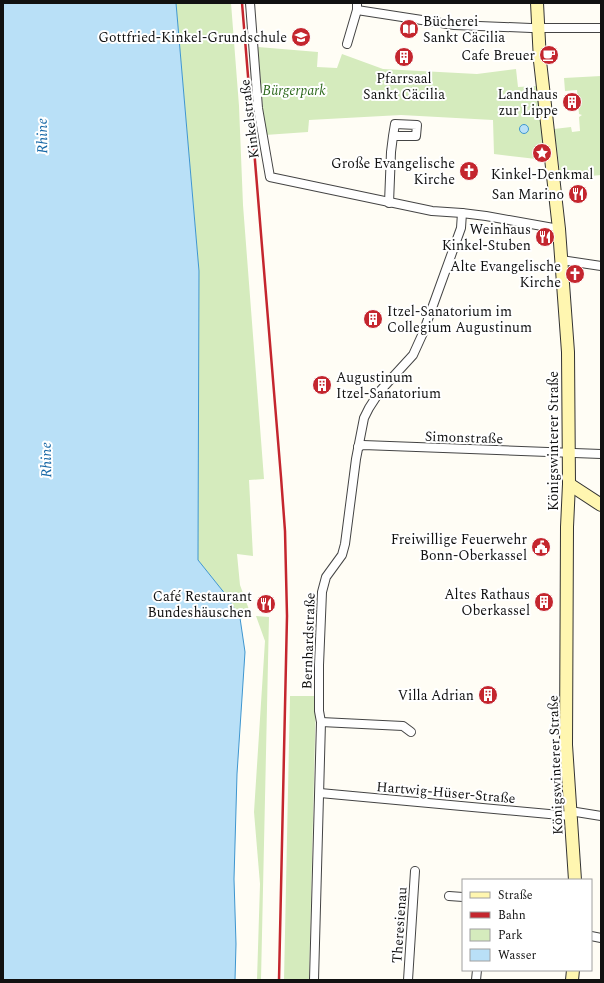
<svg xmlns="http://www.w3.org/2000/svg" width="604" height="983" font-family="Spectral,serif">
<rect width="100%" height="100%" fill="#fffdf5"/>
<g fill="#d5ebbd">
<polygon points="176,3 231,3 239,106 243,205 264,479 249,480 253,556 237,554 240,585 251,615 240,618 226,595 198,560 199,271"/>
<polygon points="258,47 318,52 317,67 337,68 342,54 383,69 477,74 516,69 518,87 537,86 545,160 494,154 493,120 401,115 309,120 308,132 265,135"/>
<polygon points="601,76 601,175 561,179 554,129 571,127 572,132 580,131 579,117 582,115 579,114 577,90 565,91 564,78"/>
<polygon points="256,616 269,617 261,980 257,980 260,884 254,812 265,641"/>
<polygon points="290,696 316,696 309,980 284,980"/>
</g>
<g fill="#b9e0f7" stroke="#3f96cf">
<polygon points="3,3 176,3 199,271 198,560 226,595 240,618 245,652 237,774 234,879 236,944 235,980 3,980"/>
<circle cx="524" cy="129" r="4.5"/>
</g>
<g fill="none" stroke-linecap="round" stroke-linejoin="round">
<defs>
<g id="minor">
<polyline points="250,3 258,108 270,177 432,211 462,213 486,216 559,229"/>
<polyline points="357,10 454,25 531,28 601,28"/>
<polyline points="347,44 357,10 357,3"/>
<polyline points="389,203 391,152 393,136 416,136 417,125 395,124 393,136"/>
<polyline points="561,260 601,266"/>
<polyline points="358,447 363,445 601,454"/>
<polyline points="321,722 403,726 411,732"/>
<polyline points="320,793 571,816"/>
<polyline points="570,811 601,816"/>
<polyline points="449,896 463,897"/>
<polyline points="591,936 601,938"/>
<polyline points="314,980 321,722 319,711 319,665 322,592 326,577 342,555 345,544 356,459 364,418 369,408 380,391 413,355 423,333 461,228 462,213"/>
<polyline points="408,980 415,871"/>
<polyline points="476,980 477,970"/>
</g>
<g id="secondary">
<polyline points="537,3 540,61 559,229 568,352 569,484 567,527 566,745 575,880"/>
<polyline points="569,484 601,505"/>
<polyline points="572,980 573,970"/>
</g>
</defs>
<use href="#minor" stroke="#444" stroke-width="10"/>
<use href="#secondary" stroke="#333" stroke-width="14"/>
<use href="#minor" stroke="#fff" stroke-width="8"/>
<use href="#secondary" stroke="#fff6b0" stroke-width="12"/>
<polyline stroke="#c4262e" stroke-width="2.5" points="242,3 281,477 285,531 287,616 279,980"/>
</g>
<defs>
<symbol id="library-disc" viewBox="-11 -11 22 22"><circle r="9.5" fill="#c4262e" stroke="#fff"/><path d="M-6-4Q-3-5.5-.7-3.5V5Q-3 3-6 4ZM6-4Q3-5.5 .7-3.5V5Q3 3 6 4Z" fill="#fff"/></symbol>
<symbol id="school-disc" viewBox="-11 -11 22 22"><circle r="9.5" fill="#c4262e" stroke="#fff"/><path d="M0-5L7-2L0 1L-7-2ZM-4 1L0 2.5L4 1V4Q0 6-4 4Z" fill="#fff"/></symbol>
<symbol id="cafe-disc" viewBox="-11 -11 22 22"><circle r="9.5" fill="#c4262e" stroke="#fff"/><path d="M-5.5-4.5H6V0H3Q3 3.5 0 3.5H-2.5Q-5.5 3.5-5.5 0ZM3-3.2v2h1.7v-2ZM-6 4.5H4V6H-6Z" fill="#fff"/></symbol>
<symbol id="building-disc" viewBox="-11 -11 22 22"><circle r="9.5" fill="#c4262e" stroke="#fff"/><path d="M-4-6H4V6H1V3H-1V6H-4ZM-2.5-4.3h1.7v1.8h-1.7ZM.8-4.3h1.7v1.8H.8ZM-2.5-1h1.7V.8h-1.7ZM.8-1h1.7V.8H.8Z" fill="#fff"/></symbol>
<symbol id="sight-disc" viewBox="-11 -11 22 22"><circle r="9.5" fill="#c4262e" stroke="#fff"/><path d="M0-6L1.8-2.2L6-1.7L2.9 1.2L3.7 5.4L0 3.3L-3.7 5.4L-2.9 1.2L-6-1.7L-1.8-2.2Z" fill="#fff"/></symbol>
<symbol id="church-disc" viewBox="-11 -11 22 22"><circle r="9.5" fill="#c4262e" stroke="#fff"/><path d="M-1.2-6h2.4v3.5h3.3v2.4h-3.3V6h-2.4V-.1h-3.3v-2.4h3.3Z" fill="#fff"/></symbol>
<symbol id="restaurant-disc" viewBox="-11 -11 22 22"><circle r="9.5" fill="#c4262e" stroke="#fff"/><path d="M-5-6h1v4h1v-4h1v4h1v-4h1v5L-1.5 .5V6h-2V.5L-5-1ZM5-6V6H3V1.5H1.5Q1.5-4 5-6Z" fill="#fff"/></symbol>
<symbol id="civic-disc" viewBox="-11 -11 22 22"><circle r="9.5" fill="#c4262e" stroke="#fff"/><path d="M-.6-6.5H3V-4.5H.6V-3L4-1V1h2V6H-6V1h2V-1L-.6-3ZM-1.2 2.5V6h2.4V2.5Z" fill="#fff"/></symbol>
</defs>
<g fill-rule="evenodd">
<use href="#library-disc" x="398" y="18" width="22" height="22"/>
<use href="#school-disc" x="290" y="26" width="22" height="22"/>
<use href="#cafe-disc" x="538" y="44" width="22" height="22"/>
<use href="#building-disc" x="393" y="46" width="22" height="22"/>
<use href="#building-disc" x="561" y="91" width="22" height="22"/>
<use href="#sight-disc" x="531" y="142" width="22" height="22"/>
<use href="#church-disc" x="458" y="160" width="22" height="22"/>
<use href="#restaurant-disc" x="567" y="183" width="22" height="22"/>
<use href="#restaurant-disc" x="534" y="226" width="22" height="22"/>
<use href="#church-disc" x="564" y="263" width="22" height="22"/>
<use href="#building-disc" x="362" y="308" width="22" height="22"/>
<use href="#building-disc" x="311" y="374" width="22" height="22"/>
<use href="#civic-disc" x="530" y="536" width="22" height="22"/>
<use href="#building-disc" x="533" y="591" width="22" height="22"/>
<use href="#restaurant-disc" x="255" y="593" width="22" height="22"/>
<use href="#building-disc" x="477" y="684" width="22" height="22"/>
</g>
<g text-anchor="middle" stroke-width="4" stroke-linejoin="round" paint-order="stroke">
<g font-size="14" fill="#111" stroke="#fff" text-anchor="end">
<text x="423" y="26" text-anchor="start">Bücherei<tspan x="423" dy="16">Sankt Cäcilia</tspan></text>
<text x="287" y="42">Gottfried-Kinkel-Grundschule</text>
<text x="535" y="60">Cafe Breuer</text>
<text x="404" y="83" text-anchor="middle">Pfarrsaal<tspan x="404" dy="16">Sankt Cäcilia</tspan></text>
<text x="558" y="99">Landhaus<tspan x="558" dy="16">zur Lippe</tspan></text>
<text x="455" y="168">Große Evangelische<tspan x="455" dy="16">Kirche</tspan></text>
<text x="542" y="179" text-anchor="middle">Kinkel-Denkmal</text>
<text x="564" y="199">San Marino</text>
<text x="531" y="234">Weinhaus<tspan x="531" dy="16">Kinkel-Stuben</tspan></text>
<text x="561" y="271">Alte Evangelische<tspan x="561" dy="16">Kirche</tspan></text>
<text x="387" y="316" text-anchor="start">Itzel-Sanatorium im<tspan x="387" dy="16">Collegium Augustinum</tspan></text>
<text x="336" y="382" text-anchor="start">Augustinum<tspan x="336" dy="16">Itzel-Sanatorium</tspan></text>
<text x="527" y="544">Freiwillige Feuerwehr<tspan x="527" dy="16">Bonn-Oberkassel</tspan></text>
<text x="530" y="599">Altes Rathaus<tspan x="530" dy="16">Oberkassel</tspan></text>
<text x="252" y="601">Café Restaurant<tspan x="252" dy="16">Bundeshäuschen</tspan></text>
<text x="474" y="700">Villa Adrian</text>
</g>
<g font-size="14" font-style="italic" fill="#2f6b1f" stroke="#fff">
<text x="294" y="95">Bürgerpark</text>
</g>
<g font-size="14" fill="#111" stroke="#fff">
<text transform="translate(249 119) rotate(-97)" y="5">Kinkelstraße</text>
<text transform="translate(464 437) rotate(2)" y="5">Simonstraße</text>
<text transform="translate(553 441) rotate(-90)" y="5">Königswinterer Straße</text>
<text transform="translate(308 641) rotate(-88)" y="5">Bernhardstraße</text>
<text transform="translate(555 765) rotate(-92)" y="5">Königswinterer Straße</text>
<text transform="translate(446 792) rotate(5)" y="5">Hartwig-Hüser-Straße</text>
<text transform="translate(399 925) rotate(-86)" y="5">Theresienau</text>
</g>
<g font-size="15" font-style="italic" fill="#1768a6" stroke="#fff">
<text transform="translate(42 136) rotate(-91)" y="5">Rhine</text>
<text transform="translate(46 460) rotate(-91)" y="5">Rhine</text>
</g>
</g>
<rect width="604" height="983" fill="none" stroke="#111111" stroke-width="8"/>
<rect x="462" y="879" width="130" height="92" fill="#ffffff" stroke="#a0a0a0"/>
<rect x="470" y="892" width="20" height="6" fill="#fff6b0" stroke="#a0a0a0"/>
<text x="498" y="899" font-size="12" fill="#111111">Straße</text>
<rect x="470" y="912" width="20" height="6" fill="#c4262e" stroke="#a0a0a0"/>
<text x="498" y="919" font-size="12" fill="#111111">Bahn</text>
<rect x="470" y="929" width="20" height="12" fill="#d5ebbd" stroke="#a0a0a0"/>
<text x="498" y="939" font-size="12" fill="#111111">Park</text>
<rect x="470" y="949" width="20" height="12" fill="#b9e0f7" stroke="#a0a0a0"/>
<text x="498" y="959" font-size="12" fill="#111111">Wasser</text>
</svg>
